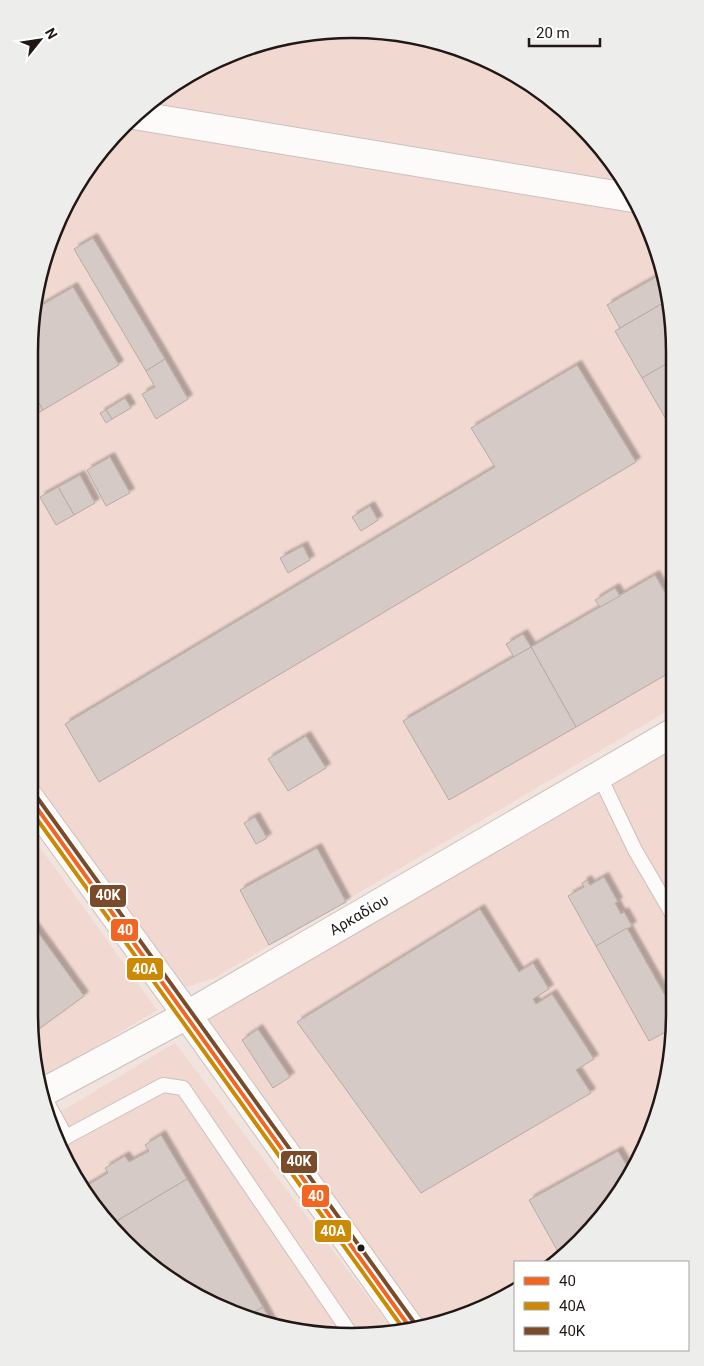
<svg xmlns="http://www.w3.org/2000/svg" width="704" height="1366" font-family="Roboto,sans-serif">
<defs>
<filter id="shadow"><feDropShadow dx="4.5" dy="-4.5" stdDeviation="1" flood-color="#0004"/></filter>
</defs>
<rect width="100%" height="100%" fill="#f1e3de"/>
<g fill="#f1d8d0">
<polygon points="373,29 495,62 565,109 609,155 651,229 672,310 674,707 214,978 186,987 176,986 29,784 29,331 62,209 139,109 248,46"/>
<polygon points="674,739 675,1035 642,1157 581,1242 553,1262 515,1262 515,1289 495,1304 422,1326 203,1022 206,1013"/>
<polygon points="29,832 157,1010 40,1080 29,1014"/>
<polygon points="175,1043 396,1334 289,1331 173,1283 96,1211 47,1120"/>
</g>
<g fill="#d5cac6" stroke="#b6aba7" filter="url(#shadow)">
<polygon points="93,238 165,359 146,371 74,249"/>
<polygon points="663,273 670,299 620,328 607,305"/>
<polygon points="73,287 119,365 43,410 29,387 29,331 35,309"/>
<polygon points="670,299 672,310 673,360 642,378 615,331"/>
<polygon points="165,359 188,399 156,419 142,394 155,387 146,371"/>
<polygon points="673,360 673,431 642,378"/>
<polygon points="577,365 636,462 99,782 65,724 495,467 471,428"/>
<polygon points="29,387 43,410 29,418"/>
<polygon points="125,398 131,408 112,419 106,410"/>
<polygon points="106,410 112,419 106,423 100,413"/>
<polygon points="110,457 130,493 106,506 87,470"/>
<polygon points="80,475 95,503 74,515 58,487"/>
<polygon points="58,487 74,515 56,525 40,497"/>
<polygon points="370,506 378,520 361,531 352,517"/>
<polygon points="303,546 310,560 288,573 280,558"/>
<polygon points="655,575 673,606 674,670 576,727 531,647"/>
<polygon points="615,588 620,596 600,607 595,600"/>
<polygon points="523,634 531,647 514,657 506,644"/>
<polygon points="531,647 576,727 449,800 403,721"/>
<polygon points="306,736 326,768 288,791 268,759"/>
<polygon points="255,817 267,838 256,844 244,823"/>
<polygon points="317,848 346,902 269,945 240,890"/>
<polygon points="604,877 618,902 615,903 621,914 624,912 632,926 596,946 568,896 584,887 582,883 587,880 590,885"/>
<polygon points="480,909 519,972 533,963 549,989 533,999 536,1004 552,994 594,1059 576,1070 591,1093 421,1193 297,1022"/>
<polygon points="29,920 84,996 32,1034 29,1014"/>
<polygon points="627,928 675,1013 675,1027 649,1041 596,946"/>
<polygon points="258,1029 290,1077 273,1088 242,1040"/>
<polygon points="161,1135 187,1179 110,1225 96,1211 83,1188 108,1173 105,1168 125,1156 129,1162 149,1151 145,1145"/>
<polygon points="618,1151 631,1173 581,1242 561,1257 529,1200"/>
<polygon points="187,1179 263,1307 249,1315 173,1283 110,1225"/>
<polygon points="263,1307 272,1324 249,1315"/>
</g>
<g fill="none" stroke-linecap="round" stroke-linejoin="round">
<defs>
<g id="service">
<polyline points="599,775 635,850 674,917"/>
<polyline points="42,1093 66,1137"/>
<polyline points="60,1143 66,1137 163,1085 183,1088 350,1333"/>
</g>
<g id="minor">
<polyline points="134,115 633,198"/>
<polyline points="42,1093 187,1015 674,732"/>
</g>
<polyline id="secondary" points="29,797 187,1015 411,1329"/>
</defs>
<use href="#service" stroke="#ccc0bc" stroke-width="16"/>
<use href="#minor" stroke="#ccc0bc" stroke-width="30"/>
<use href="#secondary" stroke="#ccc0bc" stroke-width="30"/>
<use href="#service" stroke="#fdfbfa" stroke-width="14"/>
<use href="#minor" stroke="#fdfbfa" stroke-width="28"/>
<use href="#secondary" stroke="#fdfbfa" stroke-width="28"/>
<defs>
<polyline id="bus-1" points="29,797 411,1329"/>
<polyline id="bus-2" points="29,808 405,1331"/>
<polyline id="bus-3" points="34,793 416,1325"/>
</defs>
<use href="#bus-1" stroke="#fff" stroke-width="8"/>
<use href="#bus-2" stroke="#fff" stroke-width="8"/>
<use href="#bus-3" stroke="#fff" stroke-width="8"/>
<use href="#bus-1" stroke="#f26522" stroke-width="4"/>
<use href="#bus-2" stroke="#cc8a04" stroke-width="4"/>
<use href="#bus-3" stroke="#7a4b2a" stroke-width="4"/>
</g>
<circle fill="#211815" stroke="#fff" stroke-width="2" cx="361" cy="1248" r="4.5"/>
<g text-anchor="middle" stroke-width="5" stroke-linejoin="round" paint-order="stroke">
<g font-size="15" fill="#211815" stroke="#fff">
<text transform="translate(359 915) rotate(-30)" y="5">Αρκαδίου</text>
</g>
</g>
<path d="M0 0H704V1366H0ZM352 38H352A314 314 0 0 1 666 352V1014A314 314 0 0 1 352 1328H352A314 314 0 0 1 38 1014V352A314 314 0 0 1 352 38Z" fill="#ededec" fill-rule="evenodd"/>
<path fill="none" stroke="#211815" stroke-width="2.5" d="M352 38H352A314 314 0 0 1 666 352V1014A314 314 0 0 1 352 1328H352A314 314 0 0 1 38 1014V352A314 314 0 0 1 352 38Z"/>
<g stroke="#fff" stroke-width="2">
<rect x="89" y="884" width="38" height="24" rx="5" fill="#7a4b2a"/>
<rect x="110" y="918" width="29" height="24" rx="5" fill="#f26522"/>
<rect x="126" y="957" width="38" height="24" rx="5" fill="#cc8a04"/>
<rect x="280" y="1150" width="38" height="24" rx="5" fill="#7a4b2a"/>
<rect x="301" y="1184" width="29" height="24" rx="5" fill="#f26522"/>
<rect x="314" y="1219" width="38" height="24" rx="5" fill="#cc8a04"/>
</g>
<g font-size="14" text-anchor="middle" font-weight="bold" fill="#fff">
<text x="108" y="900">40Κ</text>
<text x="125" y="935">40</text>
<text x="145" y="974">40Α</text>
<text x="299" y="1166">40Κ</text>
<text x="316" y="1201">40</text>
<text x="333" y="1236">40Α</text>
</g>
<rect x="514" y="1261" width="175" height="90" fill="#ffffff" stroke="#a6a3a1"/>
<rect x="524" y="1277" width="25" height="8" fill="#f26522" stroke="#a6a3a1"/>
<text x="559" y="1286" font-size="15" fill="#211815">40</text>
<rect x="524" y="1302" width="25" height="8" fill="#cc8a04" stroke="#a6a3a1"/>
<text x="559" y="1311" font-size="15" fill="#211815">40Α</text>
<rect x="524" y="1327" width="25" height="8" fill="#7a4b2a" stroke="#a6a3a1"/>
<text x="559" y="1336" font-size="15" fill="#211815">40Κ</text>
<g transform="translate(40 40) rotate(60)" stroke="#ffffff" stroke-width="4" paint-order="stroke">
<path d="M0-4L9 19L0 12L-9 19Z" fill="#211815"/>
<text y="-8" font-size="14" font-weight="bold" text-anchor="middle" fill="#211815">N</text>
</g>
<path d="M529 38v8h71v-8" fill="none" stroke="#211815" stroke-width="2.5"/>
<text x="536" y="38" font-size="15" fill="#211815" stroke="#ffffff" stroke-width="4" paint-order="stroke">20 m</text>
</svg>
